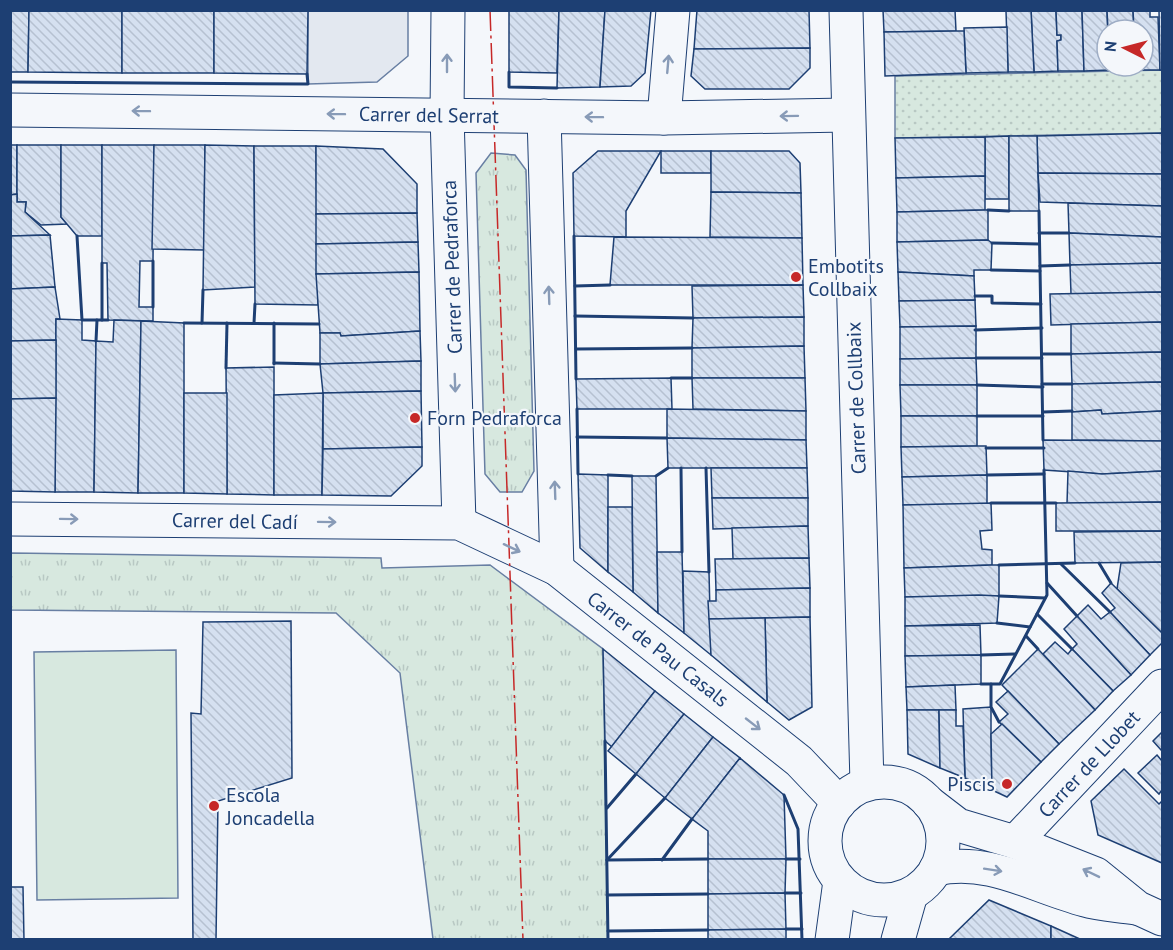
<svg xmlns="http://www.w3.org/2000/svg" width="1173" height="950" font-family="'PT Sans',sans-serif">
<defs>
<pattern id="grass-tufts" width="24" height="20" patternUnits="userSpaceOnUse" patternTransform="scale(1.5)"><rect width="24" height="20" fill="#d7e8df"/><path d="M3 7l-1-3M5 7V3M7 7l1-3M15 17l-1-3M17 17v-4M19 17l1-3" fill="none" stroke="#b8c8c3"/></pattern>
<pattern id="park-dots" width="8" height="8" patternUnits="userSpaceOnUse" patternTransform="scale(1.5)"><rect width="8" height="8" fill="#d7e8df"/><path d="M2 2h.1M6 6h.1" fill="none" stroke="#b8c8c3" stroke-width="1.8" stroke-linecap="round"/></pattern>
<pattern id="building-back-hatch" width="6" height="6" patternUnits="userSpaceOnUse" patternTransform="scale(1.5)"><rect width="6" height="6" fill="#d5e0f0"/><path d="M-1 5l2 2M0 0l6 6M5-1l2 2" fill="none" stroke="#b6c1d1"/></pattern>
</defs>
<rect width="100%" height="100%" fill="#f4f7fb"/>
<g fill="url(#grass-tufts)" stroke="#687fa3" stroke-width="1.5">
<polygon points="491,153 515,155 526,170 534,471 522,492 500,492 485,474 476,173"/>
<polygon points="11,553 381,558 382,568 490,565 603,649 608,939 433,939 400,673 336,613 11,610"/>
</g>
<polygon fill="url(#park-dots)" stroke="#687fa3" stroke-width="1.5" points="1162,70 1162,133 895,138 895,76"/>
<polygon fill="#d7e8df" stroke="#687fa3" stroke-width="1.5" points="176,650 178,898 37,900 34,652"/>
<polygon fill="#e3e8f0" stroke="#687fa3" stroke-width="1.5" points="308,11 408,11 408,56 377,82 308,84"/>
<g fill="url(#building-back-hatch)" stroke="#1d3f73" stroke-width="1.5">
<polygon points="10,10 29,10 28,72 10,72"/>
<polygon points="29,10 122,10 122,73 28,72"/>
<rect x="122" y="10" width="92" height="63"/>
<polygon points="214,10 308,10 307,74 214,73"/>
<polygon points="509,10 559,10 557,73 509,72"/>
<polygon points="559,10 605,10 600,87 557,88"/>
<polygon points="605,10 651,10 645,73 631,86 600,87"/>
<polygon points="697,10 809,10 810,48 694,49"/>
<polygon points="883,10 955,10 956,31 884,32"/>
<polygon points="1031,10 1056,10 1057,35 1061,35 1061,40 1057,41 1058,71 1034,72"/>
<polygon points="1031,10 1034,72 1008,72 1006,11"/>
<polygon points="1056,10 1082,10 1084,71 1058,71 1057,41 1061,40 1061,35 1057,35"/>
<polygon points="1082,10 1107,10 1109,70 1084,71"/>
<polygon points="1107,10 1133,10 1134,30 1108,30"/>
<polygon points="1133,10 1150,10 1150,17 1158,17 1160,70 1136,70 1136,66 1143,66 1143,30 1134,30"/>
<polygon points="1159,10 1162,10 1162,70 1160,70"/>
<polygon points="1007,27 1008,72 966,73 964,28"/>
<polygon points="956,31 964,31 966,73 885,76 884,32"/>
<polygon points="810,48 810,68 789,89 705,89 691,76 694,49"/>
<rect x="1109" y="66" width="27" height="4"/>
<polygon points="1162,133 1162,174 1038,173 1037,136"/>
<polygon points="1009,136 1009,199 985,199 985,137"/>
<polygon points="1009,136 1037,136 1039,211 1009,211"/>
<polygon points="985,137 985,176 896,178 895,138"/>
<polygon points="10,145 17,145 17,194 10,195"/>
<polygon points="17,145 61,145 61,217 67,224 41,225 25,212 26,202 17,202"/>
<polygon points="61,145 102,145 102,236 77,236 61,217"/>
<polygon points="102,145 154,145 153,261 140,261 139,307 153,307 153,321 108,320 107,263 102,263"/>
<polygon points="154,145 205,145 204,250 152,249"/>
<polygon points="205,145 254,146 255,287 203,290"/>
<polygon points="254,146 316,146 318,305 255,304"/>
<polygon points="316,146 383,149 417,184 417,213 316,214"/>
<polygon points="598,151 661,151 626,211 626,237 574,236 573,173"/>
<rect x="661" y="151" width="50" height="22"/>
<polygon points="711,151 789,151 800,163 801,193 711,192"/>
<polygon points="1038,173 1162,174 1162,206 1040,202"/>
<polygon points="985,176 985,210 897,212 896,178"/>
<polygon points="711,192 801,193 802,238 710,237"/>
<polygon points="17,194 17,202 26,202 25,212 50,235 10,236 10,195"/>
<polygon points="1068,203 1162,206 1162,237 1069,233"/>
<polygon points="985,210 988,210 988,240 897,242 897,212"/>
<polygon points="417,213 418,242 316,244 316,214"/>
<polygon points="1069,233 1162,237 1162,263 1070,265"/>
<polygon points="50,235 55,287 10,289 10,236"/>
<polygon points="614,237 802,238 803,285 610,285"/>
<polygon points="988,240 992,243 991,270 974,270 974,276 898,272 897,242"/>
<polygon points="418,242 419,272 316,274 316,244"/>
<polygon points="1162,263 1162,292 1071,294 1070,265"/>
<polygon points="419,272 420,331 341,336 340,333 320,333 316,274"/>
<polygon points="898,272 974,276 975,300 899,301"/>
<polygon points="803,285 804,317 693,318 692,286"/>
<polygon points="55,287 60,319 56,319 56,340 10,341 10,289"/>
<polygon points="1162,292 1162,322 1051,325 1050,294"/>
<polygon points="975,300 976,326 900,327 899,301"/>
<polygon points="804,317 804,346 692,348 693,318"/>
<polygon points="56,319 82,320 82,340 96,341 94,492 55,492"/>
<polygon points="114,320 141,321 138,493 94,492 96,341 113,342"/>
<polygon points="141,321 184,323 184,493 138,493"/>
<polygon points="1162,322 1162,352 1071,354 1071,324"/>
<polygon points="976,326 976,358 900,359 900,327"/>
<polygon points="420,331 421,361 320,364 320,333 340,333 341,336"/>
<polygon points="56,340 56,398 10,399 10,341"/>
<polygon points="804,346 805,378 692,378 692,348"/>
<polygon points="1162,352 1162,382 1072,384 1071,354"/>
<polygon points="976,358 977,385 900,385 900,359"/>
<polygon points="421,361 421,391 323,393 320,364"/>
<polygon points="274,367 274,495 227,494 226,368"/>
<polygon points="671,378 672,409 577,409 576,379"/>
<polygon points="692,378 805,378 806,411 693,409"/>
<polygon points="1162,382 1162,411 1102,414 1101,410 1072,412 1072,384"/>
<polygon points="900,385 977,385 977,416 901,416"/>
<polygon points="421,391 422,447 323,449 323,393"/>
<polygon points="184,393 227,393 227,494 184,493"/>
<polygon points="323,393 322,495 274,495 274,395"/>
<polygon points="56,398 55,492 10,491 10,399"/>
<polygon points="667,409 806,411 806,440 667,438"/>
<polygon points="1101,410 1102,414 1162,411 1162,441 1072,440 1072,412"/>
<polygon points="901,416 977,416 977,446 901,447"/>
<polygon points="667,438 806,440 807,468 668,468"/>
<polygon points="1043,440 1162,441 1162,471 1102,474 1044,470"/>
<polygon points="977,446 986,446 987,475 902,477 901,447"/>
<polygon points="422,447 422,466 391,496 322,495 323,449"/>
<polygon points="711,468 807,468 808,498 712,498"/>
<polygon points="1068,471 1102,474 1162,471 1162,502 1067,504"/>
<polygon points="578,474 608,475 608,572 580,548"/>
<polygon points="987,475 987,504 903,505 902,477"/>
<polygon points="632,476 656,476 658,613 633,592"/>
<polygon points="712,498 808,498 808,526 713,529"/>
<polygon points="1162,502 1162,531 1056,531 1056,503"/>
<polygon points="991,503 992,530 980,531 982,549 992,550 992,565 904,568 903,505"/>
<polygon points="608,507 632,507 633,592 608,572"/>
<polygon points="808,526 809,558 733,559 732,528"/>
<polygon points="1162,531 1162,562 1075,563 1074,532"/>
<polygon points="657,552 682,552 684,633 658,613"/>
<polygon points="809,558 810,588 716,590 715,559"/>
<polygon points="1162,562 1162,633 1117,589 1121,563"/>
<polygon points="992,565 999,565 999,596 905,597 904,568"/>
<polygon points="683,571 709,572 711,655 684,633"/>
<polygon points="1111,583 1162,633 1162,643 1150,655 1110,612 1115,608 1102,593"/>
<polygon points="810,588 810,617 709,619 708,601 716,601 716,590"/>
<polygon points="979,595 999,596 997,623 905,626 905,597"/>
<polygon points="1088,605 1101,619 1110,612 1150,655 1131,675 1077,616"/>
<polygon points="1077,616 1131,675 1113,691 1072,649 1077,644 1064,629"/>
<polygon points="810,617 812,707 789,720 767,702 765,618"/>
<polygon points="765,618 767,702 711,655 709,619"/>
<polygon points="291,621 292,778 218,801 216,940 193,940 191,713 201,714 203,622"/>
<polygon points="980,625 981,655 905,656 905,626"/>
<polygon points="1055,642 1068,654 1072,649 1113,691 1095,710 1043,654"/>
<polygon points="603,649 655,691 612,747 605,741"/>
<polygon points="1038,649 1095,710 1059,744 1002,685"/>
<polygon points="981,655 981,684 906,687 905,656"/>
<polygon points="955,685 956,710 907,710 906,687"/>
<polygon points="655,691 684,714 636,774 608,751"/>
<polygon points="1008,691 1059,744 1041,762 999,722 1008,714 996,702"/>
<polygon points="991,707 991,734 992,790 965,778 963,709"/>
<polygon points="907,710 939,710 940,768 908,754"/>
<polygon points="939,710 956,710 956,726 963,726 965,778 940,768"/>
<polygon points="684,714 713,737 665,798 636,774"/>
<polygon points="1002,724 1041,762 1007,797 992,790 991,734"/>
<polygon points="1162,732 1162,751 1153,741"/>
<polygon points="713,737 740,758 692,819 665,798"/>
<polygon points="1157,755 1162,761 1162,790 1159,794 1138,773"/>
<polygon points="740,758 784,795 786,859 708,859 708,831 692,819"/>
<polygon points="1124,769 1159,804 1162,801 1162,863 1098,835 1091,801"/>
<polygon points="708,859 786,859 785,893 708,894"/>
<polygon points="10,887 23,887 24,940 10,940"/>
<polygon points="785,893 786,929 708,930 708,894"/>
<polygon points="989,900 1051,926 1051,940 948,940"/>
<polygon points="1051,926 1082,940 1051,940"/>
<polygon points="786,929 786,940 708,940 708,930"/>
</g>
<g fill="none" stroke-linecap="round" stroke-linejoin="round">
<defs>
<g id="minor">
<polyline points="448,10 447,115 459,523"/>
<polyline points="846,10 867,784"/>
<polyline points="10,110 664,118 847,115"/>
<polyline points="544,116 557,569"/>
<polyline points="664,118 673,10"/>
<polyline points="10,519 459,523 557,569 799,761 839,803"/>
<circle cx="884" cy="841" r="59"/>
<polyline points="928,802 958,825 1015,842 1096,874 1138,908 1162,919"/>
<polyline points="1015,842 1162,686"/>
<path d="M936,869c53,-12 99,18 149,31 16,5 34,5 51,8"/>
<polyline points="832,940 840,881"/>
<polyline points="898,940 911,894"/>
</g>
</defs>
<use href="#minor" stroke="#1d3f73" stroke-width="35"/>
<use href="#minor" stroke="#f4f7fb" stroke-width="33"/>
<g stroke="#1d3f73" stroke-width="3">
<polyline points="509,72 509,87 557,88"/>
<polyline points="10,82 308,84 307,74"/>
<polyline points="988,210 1009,211"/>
<polyline points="1039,211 1043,440"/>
<polyline points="1039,233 1069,233"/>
<polyline points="77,236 82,320 108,320"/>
<polyline points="574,236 576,379"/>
<polyline points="992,243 1039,244"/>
<polyline points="153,261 153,307"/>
<polyline points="1040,266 1070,265"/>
<polyline points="991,270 1040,271"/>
<polyline points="575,286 610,285"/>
<polyline points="975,296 992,296 992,303 1041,304"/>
<polyline points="575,316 693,318"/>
<polyline points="102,320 102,263"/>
<polyline points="184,323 319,324"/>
<polyline points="202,323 203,290"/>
<polyline points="254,323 255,304"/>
<polyline points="975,330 1042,328"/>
<polyline points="96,341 97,320"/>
<polyline points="576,349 692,348"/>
<polyline points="1042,354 1071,354"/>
<polyline points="976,358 1042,358"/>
<polyline points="274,363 320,364"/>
<polyline points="274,364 274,323"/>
<polyline points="226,368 227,323"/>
<polyline points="671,378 692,378"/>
<polyline points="1042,384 1072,384"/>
<polyline points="977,385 1043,387"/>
<polyline points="577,409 578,474"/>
<polyline points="1043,412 1072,411"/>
<polyline points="977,416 1043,416"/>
<polyline points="577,437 667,438"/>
<polyline points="986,448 1044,448"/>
<polyline points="681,468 682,552"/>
<polyline points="706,468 709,572"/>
<polyline points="608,475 632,476"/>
<polyline points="987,475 1044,474"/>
<polyline points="656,476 668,468"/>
<polyline points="991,503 1056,503"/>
<polyline points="1099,563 1111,583"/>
<polyline points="1061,564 1110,612"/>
<polyline points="999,565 1075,563"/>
<polyline points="1047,583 1077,616"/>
<polyline points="999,596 1045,598"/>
<polyline points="1037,614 1072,649"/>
<polyline points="997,623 1030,627"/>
<polyline points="1026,636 1038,649"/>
<polyline points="981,655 1015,654"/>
<polyline points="981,684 1000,684 1047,595 1044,470"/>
<polyline points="991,684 991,707 999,722"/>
<polyline points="605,741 608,940"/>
<polyline points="784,795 798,829 802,940"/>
<polyline points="607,808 636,774"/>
<polyline points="786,859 800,859"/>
<polyline points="607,860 708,859"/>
<polyline points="607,860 665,798"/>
<polyline points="662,860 692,819"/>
<polyline points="785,893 801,893"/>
<polyline points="607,895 708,894"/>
<polyline points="786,929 802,929"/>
<polyline points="608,931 708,930"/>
</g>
<polyline stroke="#c62828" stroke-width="1.5" stroke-dasharray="21 4.5 3 4.5" stroke-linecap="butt" points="490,10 523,940"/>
</g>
<defs><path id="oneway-shaft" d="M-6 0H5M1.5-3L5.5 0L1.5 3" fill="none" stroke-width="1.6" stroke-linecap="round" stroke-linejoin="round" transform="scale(1.5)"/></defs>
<g stroke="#889bb7">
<use href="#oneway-shaft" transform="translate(447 63) rotate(-90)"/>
<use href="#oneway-shaft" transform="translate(668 64) rotate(-85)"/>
<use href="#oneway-shaft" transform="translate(141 111) rotate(-179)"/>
<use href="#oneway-shaft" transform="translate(336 114) rotate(-179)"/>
<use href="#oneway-shaft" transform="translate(789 116) rotate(179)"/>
<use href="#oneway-shaft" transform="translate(594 117) rotate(-179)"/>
<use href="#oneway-shaft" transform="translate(549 295) rotate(-92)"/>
<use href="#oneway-shaft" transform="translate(455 383) rotate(88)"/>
<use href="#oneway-shaft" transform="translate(555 490) rotate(-92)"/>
<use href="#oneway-shaft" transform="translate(69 519) rotate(1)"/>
<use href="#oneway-shaft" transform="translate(327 522) rotate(1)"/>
<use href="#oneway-shaft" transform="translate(512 548) rotate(25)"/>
<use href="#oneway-shaft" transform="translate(753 724) rotate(38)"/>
<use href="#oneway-shaft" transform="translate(993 870) rotate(9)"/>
<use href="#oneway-shaft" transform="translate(1091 873) rotate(-154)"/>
</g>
<g fill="#c62828" stroke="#f4f7fb" stroke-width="2">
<circle cx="796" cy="277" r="6"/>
<circle cx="415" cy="418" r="6"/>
<circle cx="1007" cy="784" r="6"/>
<circle cx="214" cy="806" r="6"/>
</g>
<g text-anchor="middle" stroke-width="4.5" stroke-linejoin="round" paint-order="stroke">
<g font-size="20" fill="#1d3f73" stroke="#f4f7fb">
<text transform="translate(429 115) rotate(1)" y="7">Carrer del Serrat</text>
<text transform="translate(452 267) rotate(-92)" y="7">Carrer de Pedraforca</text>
<text transform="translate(856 398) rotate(-92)" y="7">Carrer de Collbaix</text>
<text transform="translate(235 521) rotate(1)" y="7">Carrer del Cadí</text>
<text transform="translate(658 649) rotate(38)" y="7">Carrer de Pau Casals</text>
<text transform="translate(1089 764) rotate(-47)" y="7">Carrer de Llobet</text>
</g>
<g font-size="20" fill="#1d3f73" stroke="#f4f7fb" text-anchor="start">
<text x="808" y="273">Embotits<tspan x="808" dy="23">Collbaix</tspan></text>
<text x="427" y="425">Forn Pedraforca</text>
<text x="995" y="791" text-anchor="end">Piscis</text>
<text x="226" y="802">Escola<tspan x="226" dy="23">Joncadella</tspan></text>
</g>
</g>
<rect width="1173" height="950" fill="none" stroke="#1d3f73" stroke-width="24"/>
<g transform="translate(1125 48) rotate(276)"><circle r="28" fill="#f4f7fb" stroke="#9eadc5" stroke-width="1.5"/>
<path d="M0-4.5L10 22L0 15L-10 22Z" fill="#c62828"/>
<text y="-9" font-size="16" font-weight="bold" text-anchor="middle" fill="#1d3f73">N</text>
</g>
</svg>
